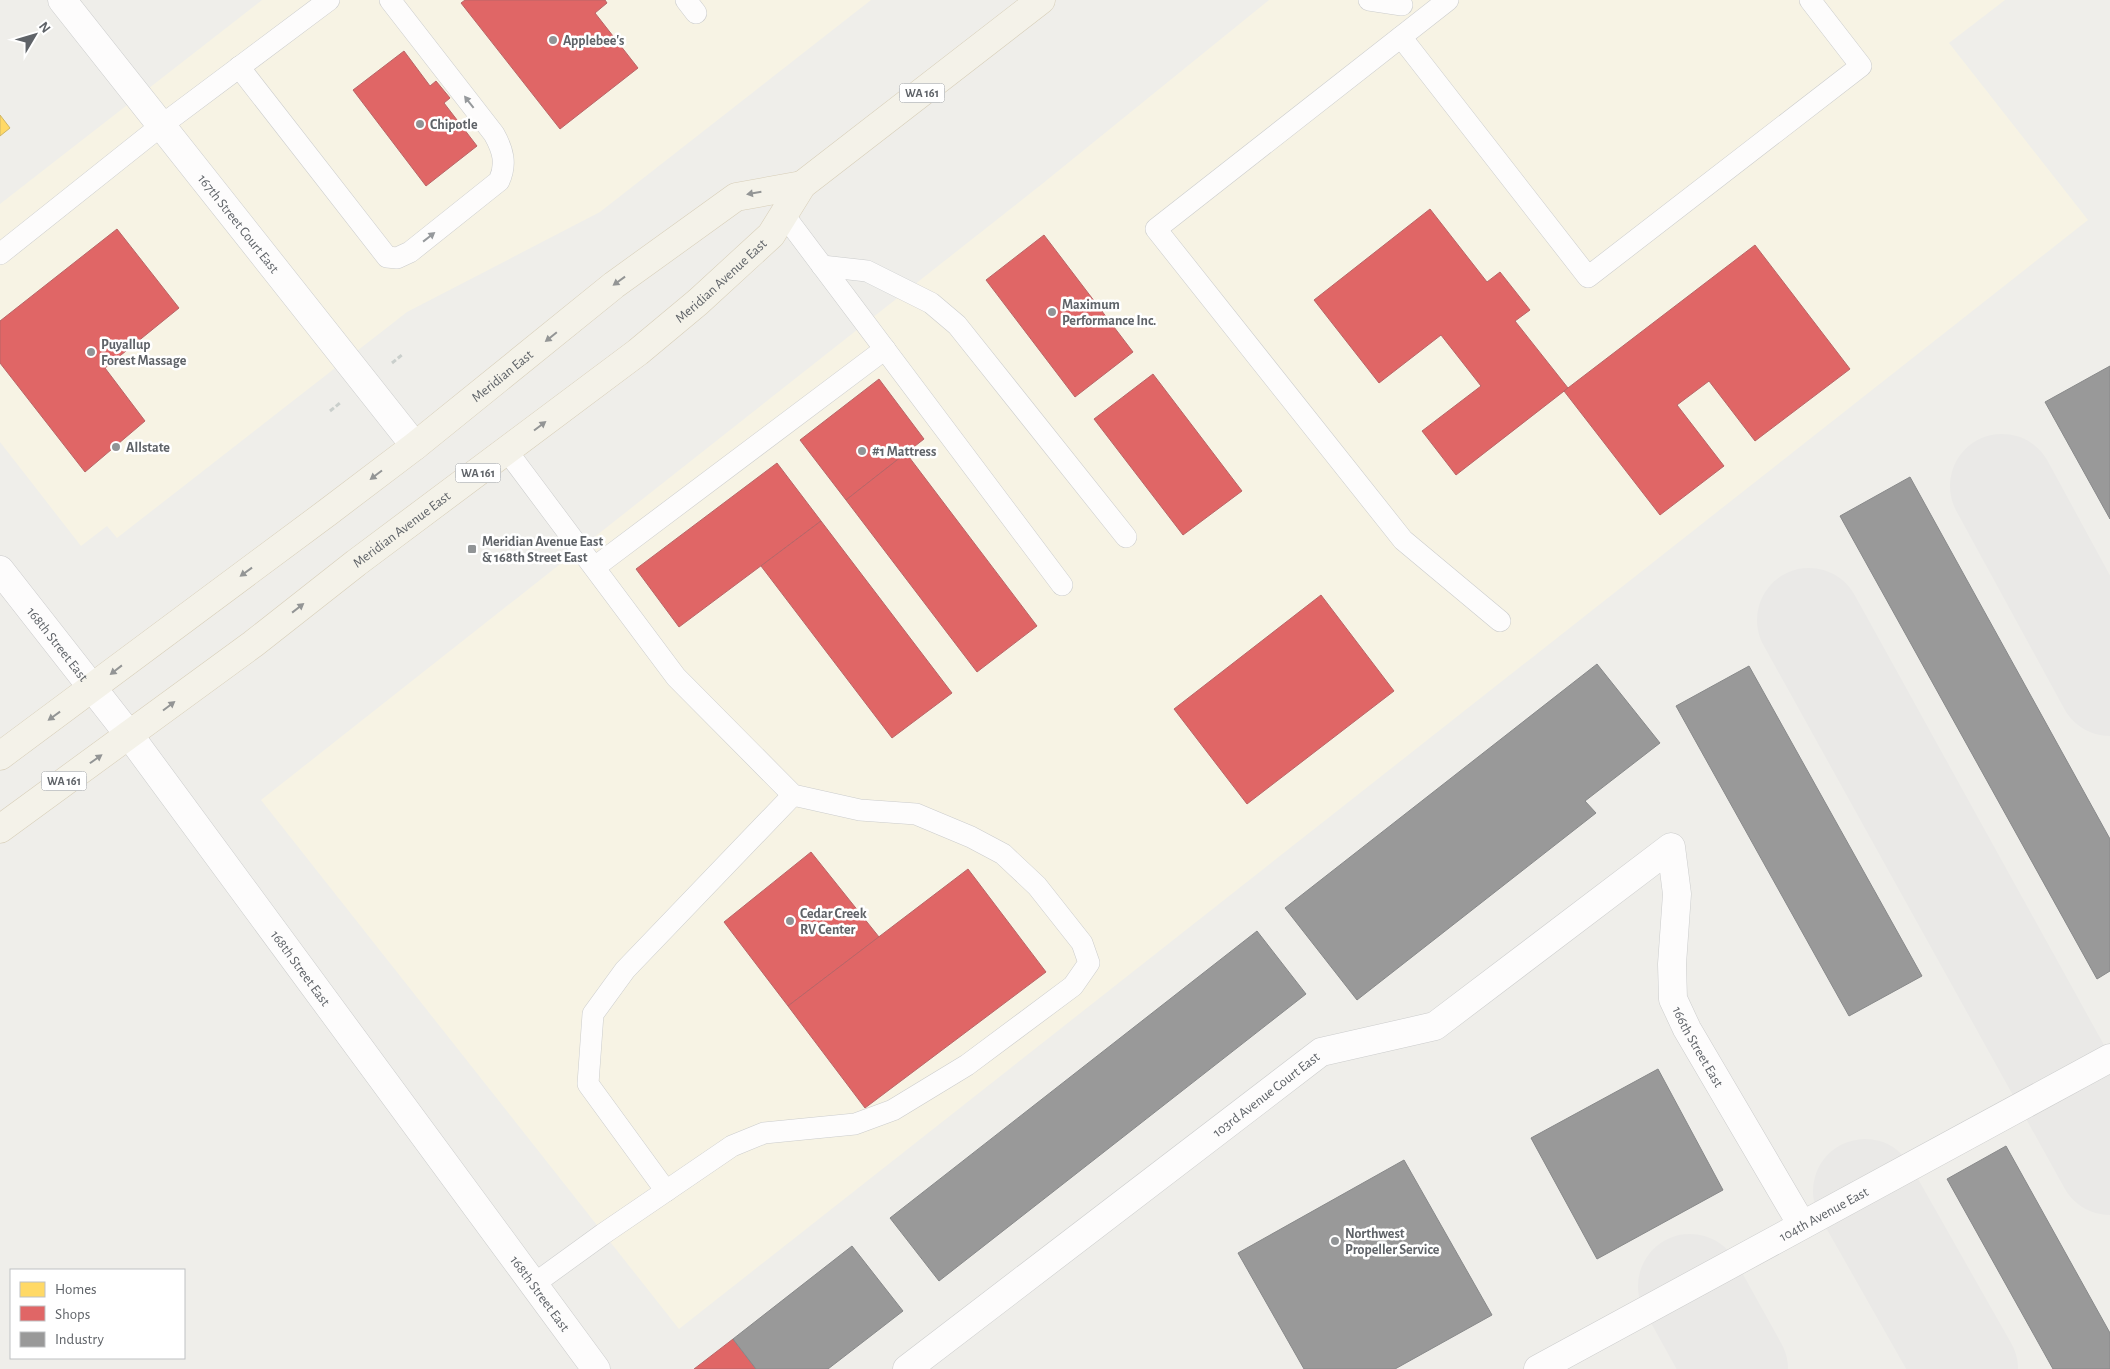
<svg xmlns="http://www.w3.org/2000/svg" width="2110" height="1369" font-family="'Alegreya Sans',sans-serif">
<rect width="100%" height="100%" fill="#efeeea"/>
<g fill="#f7f3e4">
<polygon points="262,0 871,0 600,212 407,312 117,538 107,526 81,546 0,442 0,204"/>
<polygon points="1269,0 2005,0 1949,43 2088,220 679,1329 261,800 1042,184"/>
</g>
<polygon fill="#ffd966" stroke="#cfb667" points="0,115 10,128 0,136"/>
<g fill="#e06666" stroke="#b96567">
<polygon points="465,0 605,0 607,3 595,13 638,68 560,129 461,3"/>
<polygon points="404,51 430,86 436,81 450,98 444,103 477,146 426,186 353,90"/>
<polygon points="1430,209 1487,282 1500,272 1530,310 1515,321 1568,388 1456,475 1422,431 1481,386 1441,335 1379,383 1314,300"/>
<polygon points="117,229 179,308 105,368 145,421 85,472 0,363 0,321"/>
<polygon points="1044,235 1133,352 1075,397 986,280"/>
<polygon points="1755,245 1850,369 1755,441 1709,381 1677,405 1724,466 1660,515 1564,391"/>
<polygon points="1153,374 1242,491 1183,535 1094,419"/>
<polygon points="879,379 924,439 846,500 800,440"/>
<polygon points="906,453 1037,626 977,672 846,500"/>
<polygon points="777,463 821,521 679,627 636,569"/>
<polygon points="821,521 952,693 892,738 761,566"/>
<polygon points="1321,595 1394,691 1247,804 1174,709"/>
<polygon points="811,852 879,937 788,1006 724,922"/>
<polygon points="968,869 1046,972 865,1108 788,1006"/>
<polygon points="733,1339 756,1369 694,1369"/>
</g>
<g fill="#999" stroke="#88898a">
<polygon points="2110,366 2110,519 2045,402"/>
<polygon points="1910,477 2110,839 2110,971 2097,979 1840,516"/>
<polygon points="1597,664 1660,743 1585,801 1596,813 1357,1000 1285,908"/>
<polygon points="1749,666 1922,976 1849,1016 1676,706"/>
<polygon points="1257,931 1306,994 939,1281 890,1218"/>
<polygon points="1658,1069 1723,1190 1597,1259 1531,1138"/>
<polygon points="2006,1146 2110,1333 2110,1369 2053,1369 1947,1179"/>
<polygon points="1404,1160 1492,1315 1395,1369 1304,1369 1238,1253"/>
<polygon points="852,1246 903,1311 828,1369 756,1369 733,1339"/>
</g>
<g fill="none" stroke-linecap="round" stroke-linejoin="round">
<g stroke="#eae9e7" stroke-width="104">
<polyline points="2002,486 2110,684"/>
<polyline points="1809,620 2110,1163"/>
<polyline points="1865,1191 1966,1369"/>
<polyline points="1690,1286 1736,1369"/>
</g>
<defs>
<g id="lane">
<polyline points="686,0 696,13"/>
<polyline points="1369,0 1402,5"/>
<polyline points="1448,0 1156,229 1403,540 1500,621"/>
<polyline points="1401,37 1588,277 1861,66 1810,0"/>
<path d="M239,67l148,190 10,1 13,-6 89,-71c8,-17 4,-31 -5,-47l-104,-134"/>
<polyline points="784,215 1062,585"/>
<polyline points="0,254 162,125 329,0"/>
<polyline points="822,266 867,271 931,303 957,325 1126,537"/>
<polyline points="507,451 676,677 793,795 860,810 916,814 971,837 1003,854 1037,886 1082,943 1089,963 1073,986 967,1065 893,1110 855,1124 764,1133 732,1146 603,1234 534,1284"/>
<polyline points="595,567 885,349"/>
<polyline points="666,1191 588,1084 593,1014 625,970 793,795"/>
</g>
<g id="street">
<path id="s1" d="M62,0l353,446"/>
<path id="s2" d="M130,736l466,633"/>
<path id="s3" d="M907,1369l414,-317 114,-26 236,-179 6,47 -5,70 1,35 14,30 115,196"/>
<path id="s4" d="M1538,1369l572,-311"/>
</g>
<g id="secondary">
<path id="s5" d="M0,570l130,166"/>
</g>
<g id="primary">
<path id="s6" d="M0,756l328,-244 87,-66 199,-161 122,-88 66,-12"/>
<path id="s7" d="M0,829l253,-185 103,-81 282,-211 60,-50 73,-67 31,-50 239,-185"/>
</g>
</defs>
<use href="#lane" stroke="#cbcccc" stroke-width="22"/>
<use href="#street" stroke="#cbcccc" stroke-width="29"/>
<use href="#secondary" stroke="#cacacb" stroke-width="29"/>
<use href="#primary" stroke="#d7ceb8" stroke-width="29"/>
<g stroke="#cacfcc" stroke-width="3" stroke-dasharray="5 2.5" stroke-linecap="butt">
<polyline points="392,363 403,354"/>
<polyline points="330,411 340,403"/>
</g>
<use href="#lane" stroke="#fdfcfc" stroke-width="21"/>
<use href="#street" stroke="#fdfcfc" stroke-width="28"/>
<use href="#secondary" stroke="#fdfcfc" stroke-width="28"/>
<use href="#primary" stroke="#f4f2e9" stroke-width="28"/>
</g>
<defs><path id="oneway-solid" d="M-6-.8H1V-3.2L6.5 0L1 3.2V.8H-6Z" transform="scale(1.25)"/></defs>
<g fill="#96999c">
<use href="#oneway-solid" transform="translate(469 102) rotate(-128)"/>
<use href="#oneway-solid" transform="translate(429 237) rotate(-38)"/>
</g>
<g fill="#939595">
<use href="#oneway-solid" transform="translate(754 193) rotate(170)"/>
<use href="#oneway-solid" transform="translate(619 281) rotate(144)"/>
<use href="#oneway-solid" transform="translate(551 337) rotate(141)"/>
<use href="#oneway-solid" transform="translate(540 426) rotate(-37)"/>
<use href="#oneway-solid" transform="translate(376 475) rotate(143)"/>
<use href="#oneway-solid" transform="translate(246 572) rotate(144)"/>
<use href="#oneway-solid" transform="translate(298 608) rotate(-38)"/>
<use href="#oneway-solid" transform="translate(116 670) rotate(142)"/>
<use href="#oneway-solid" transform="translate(169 706) rotate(-37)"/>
<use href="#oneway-solid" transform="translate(54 716) rotate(144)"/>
<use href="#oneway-solid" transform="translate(96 759) rotate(-35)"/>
</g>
<g fill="#919496" stroke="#fff" stroke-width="2">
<circle cx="553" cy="40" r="5"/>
<circle cx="420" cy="124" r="5"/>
<circle cx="1052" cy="312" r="5"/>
<circle cx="91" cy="352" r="5"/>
<circle cx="116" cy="447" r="5"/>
<circle cx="862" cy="451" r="5"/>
<rect x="467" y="544" width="10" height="10" rx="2.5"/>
<circle cx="790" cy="921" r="5"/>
<circle cx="1335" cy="1241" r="5"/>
</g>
<g text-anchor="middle" stroke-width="5" stroke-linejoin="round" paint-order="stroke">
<g fill="#fff" stroke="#8f9295" stroke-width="1">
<rect x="899.5" y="83.5" width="45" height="19" rx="4"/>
<rect x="455.5" y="463.5" width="45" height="19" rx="4"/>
<rect x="41.5" y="771.5" width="45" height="19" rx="4"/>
</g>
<g font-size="12" font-weight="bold" fill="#5f6368">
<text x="922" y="97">WA 161</text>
<text x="478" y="477">WA 161</text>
<text x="64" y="785">WA 161</text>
</g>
<g font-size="14" font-weight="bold" fill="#5f6368" stroke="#fff" text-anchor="start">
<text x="563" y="45">Applebee's</text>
<text x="430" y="129">Chipotle</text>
<text x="1062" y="309">Maximum<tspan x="1062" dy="16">Performance Inc.</tspan></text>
<text x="101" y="349">Puyallup<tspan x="101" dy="16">Forest Massage</tspan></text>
<text x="126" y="452">Allstate</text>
<text x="872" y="456">#1 Mattress</text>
<text x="482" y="546">Meridian Avenue East<tspan x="482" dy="16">&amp; 168th Street East</tspan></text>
<text x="800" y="918">Cedar Creek<tspan x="800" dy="16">RV Center</tspan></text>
<text x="1345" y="1238">Northwest<tspan x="1345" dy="16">Propeller Service</tspan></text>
</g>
<g font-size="14" fill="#5f6368" stroke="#fff">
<text dy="5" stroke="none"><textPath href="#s1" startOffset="285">167th Street Court East</textPath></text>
<text dy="5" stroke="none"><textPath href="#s7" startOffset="906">Meridian Avenue East</textPath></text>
<text dy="5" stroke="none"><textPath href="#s6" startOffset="630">Meridian East</textPath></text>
<text dy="5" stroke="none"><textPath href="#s7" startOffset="501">Meridian Avenue East</textPath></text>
<text dy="5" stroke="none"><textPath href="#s5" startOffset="94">168th Street East</textPath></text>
<text dy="5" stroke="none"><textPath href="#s2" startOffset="288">168th Street East</textPath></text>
<text dy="5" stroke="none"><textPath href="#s3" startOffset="1141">166th Street East</textPath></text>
<text dy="5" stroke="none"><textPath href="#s3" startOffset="452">103rd Avenue Court East</textPath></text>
<text dy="5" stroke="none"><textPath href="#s4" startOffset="325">104th Avenue East</textPath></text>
<text dy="5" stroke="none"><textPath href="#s2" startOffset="692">168th Street East</textPath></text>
</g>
</g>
<rect x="10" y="1269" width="175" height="90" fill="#ffffff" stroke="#bfc1c3"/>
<rect x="20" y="1282" width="25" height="15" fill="#ffd966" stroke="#bfc1c3"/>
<text x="55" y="1294" font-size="15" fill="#5f6368">Homes</text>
<rect x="20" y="1306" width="25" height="15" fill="#e06666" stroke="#bfc1c3"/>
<text x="55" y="1319" font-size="15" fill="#5f6368">Shops</text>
<rect x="20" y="1332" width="25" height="15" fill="#999999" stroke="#bfc1c3"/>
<text x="55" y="1344" font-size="15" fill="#5f6368">Industry</text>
<g transform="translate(35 35) rotate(52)" stroke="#ffffff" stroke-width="4" paint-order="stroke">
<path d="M0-4L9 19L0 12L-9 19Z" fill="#5f6368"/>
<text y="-8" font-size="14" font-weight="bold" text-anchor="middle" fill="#5f6368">N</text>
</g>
</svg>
